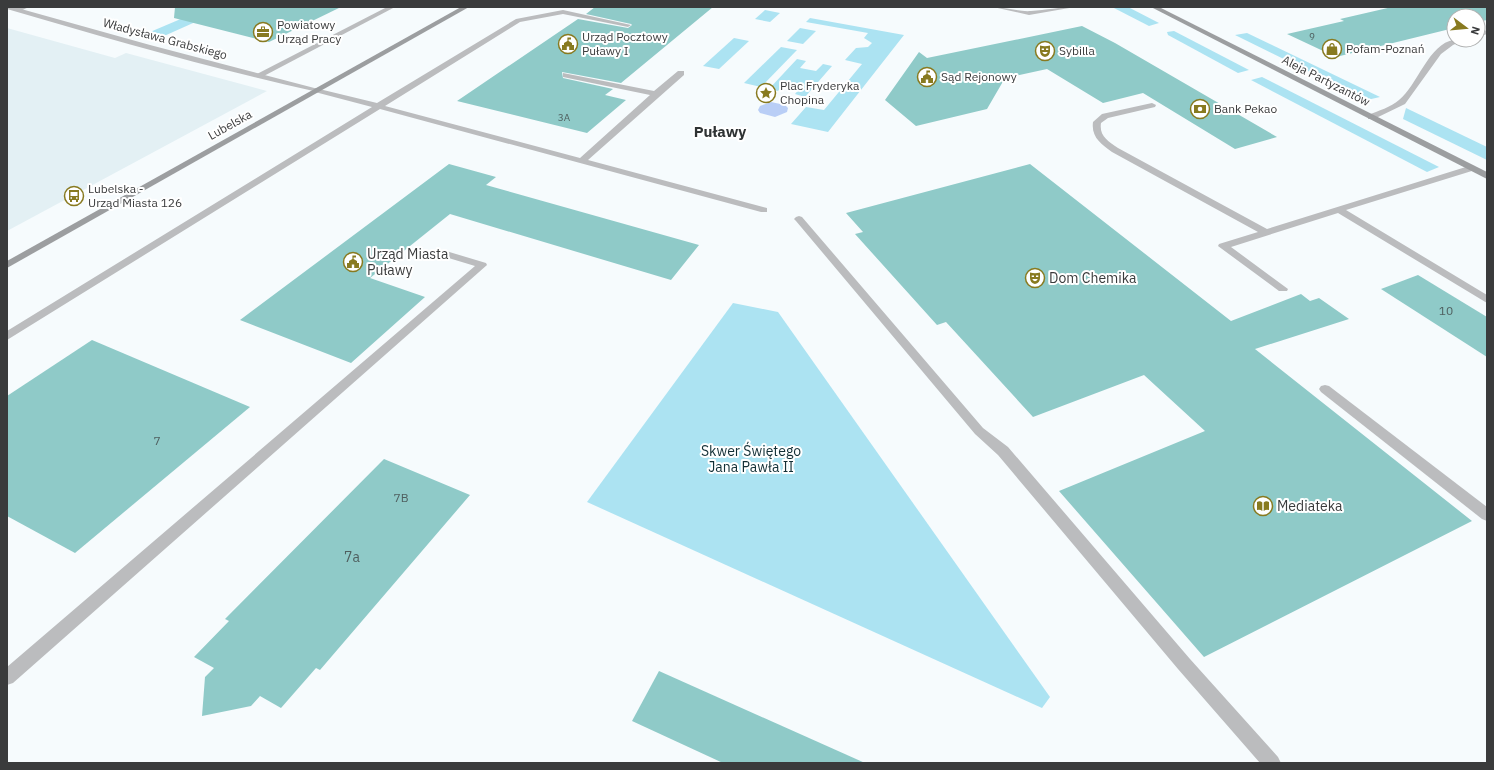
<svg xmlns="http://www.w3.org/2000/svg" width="1494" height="770" font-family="'IBM Plex Sans',sans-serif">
<rect width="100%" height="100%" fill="#f6fbfd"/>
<polygon fill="#e3f0f4" points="7,28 115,58 126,53 267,91 7,231"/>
<g fill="#ace3f2">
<polygon points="209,7 229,7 164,36 150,32"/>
<polygon points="1112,7 1128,7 1159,23 1149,26"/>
<polygon points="765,10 780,13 770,22 755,19"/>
<polygon points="810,18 904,35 828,132 791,124 806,107 824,110 862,64 845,60 856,48 868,47 872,43 864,38 868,33 806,22"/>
<polygon points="800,28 816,31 803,44 787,41"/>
<polygon points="1174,31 1249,70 1238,73 1168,35 1167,32"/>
<polygon points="1247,33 1380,97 1367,100 1235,35"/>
<polygon points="734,38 749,41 719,69 703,66"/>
<polygon points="781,47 797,50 761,87 744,83"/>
<polygon points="797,59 806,61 800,68 816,71 823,64 832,66 805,97 795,94 802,86 785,83 778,91 769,89"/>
<polygon points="1262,77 1439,167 1427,172 1251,80"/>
<polygon points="1406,108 1487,147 1487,160 1403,119"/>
<polygon points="733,303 778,312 1050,697 1042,708 587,502"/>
</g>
<polygon fill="#b9cef6" points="771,102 785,105 788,108 787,112 775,117 760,113 758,110 760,106"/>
<g fill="#8fcac8">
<polygon points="175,7 341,7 269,42 174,18"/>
<polygon points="595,7 713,7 621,83 562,72 563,78 613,89 605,95 626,100 587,133 457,101 578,19 628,28 632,25 631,24 586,14"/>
<polygon points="1392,7 1487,7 1487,20 1478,22 1478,16 1454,16 1454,28 1336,57 1287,34 1344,21 1340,19"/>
<polygon points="1082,26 1115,43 1277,137 1235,149 1143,93 1103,103 1047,69 1005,78 987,109 916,126 885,100 919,52 927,58"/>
<polygon points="449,164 496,177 486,185 699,245 671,280 450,214 370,278 425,297 351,363 240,320"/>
<polygon points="1030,164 1231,321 1301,294 1310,301 1319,298 1349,319 1255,349 1472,521 1204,657 1059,491 1205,431 1144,375 1033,417 946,322 937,325 855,234 863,232 846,213"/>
<polygon points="1418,275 1487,317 1487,357 1381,289"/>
<polygon points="92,340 250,407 75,553 7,516 7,396"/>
<polygon points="384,459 470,495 320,670 316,668 281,708 260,696 251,706 202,716 205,677 214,668 194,657 229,621 225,619"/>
<polygon points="659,671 865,763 723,763 632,721"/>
</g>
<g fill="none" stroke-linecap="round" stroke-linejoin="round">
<g fill="#bbbcbe" fill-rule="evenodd">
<polygon points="20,7 29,7 20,11 16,11 16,9"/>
<polygon points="387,7 395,7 260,78 253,76"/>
<path d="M993,7c12,0 26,5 38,4 15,-1 29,-4 44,-4l-46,8z"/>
<polygon points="563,10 631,25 628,27 563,14 520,22 385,106 580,158 650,95 563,77 563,73 654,91 678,71 684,71 684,75 588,160 767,208 767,212 761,212 380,109 7,340 7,331 372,107 315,92 315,88 377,103 516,19"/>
<path d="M1152,103l4,2 -1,2 -47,11 -7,5c-2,13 7,18 17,25l149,81 202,-63h6v4l-129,40 141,85v8l-149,-90 -107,34 57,42 -1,2h-8l-61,-45 1,-2 39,-12 -146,-80c-11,-8 -21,-15 -19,-30l9,-8z"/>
<polygon points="799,216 802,217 983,428 1008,447 1190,659 1278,757 1281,763 1260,763 1178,669 998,455 975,434 796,221 794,219 796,217"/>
<polygon points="446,251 486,263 487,265 13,683 7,685 7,667 475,266 442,256 441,254"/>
<polygon points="1325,385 1329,386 1487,507 1487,521 1482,519 1321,392 1319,389 1321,386"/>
</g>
<g fill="#bbbcbe" fill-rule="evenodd">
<path d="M7,7h7l136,38 172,45 -4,2c-105,-23 -208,-53 -311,-83z"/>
<polygon points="1487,30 1487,34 1478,37 1478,33"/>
<path d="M1454,40h10l-11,5 -12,9 -36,50 -31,15h-6v-4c10,-4 23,-8 31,-15 18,-14 30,-57 55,-60z"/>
</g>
<g fill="#9c9ea0" fill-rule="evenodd">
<polygon points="461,7 469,7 7,268 7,261"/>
<polygon points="1151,7 1159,7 1487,172 1487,179"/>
</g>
</g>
<defs>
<symbol id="office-ring" viewBox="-11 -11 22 22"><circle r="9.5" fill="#fff" stroke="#887a20" stroke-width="1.5"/><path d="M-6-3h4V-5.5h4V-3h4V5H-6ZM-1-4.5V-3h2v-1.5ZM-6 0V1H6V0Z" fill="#887a20"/></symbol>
<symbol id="civic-ring" viewBox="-11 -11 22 22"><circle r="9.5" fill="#fff" stroke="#887a20" stroke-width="1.5"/><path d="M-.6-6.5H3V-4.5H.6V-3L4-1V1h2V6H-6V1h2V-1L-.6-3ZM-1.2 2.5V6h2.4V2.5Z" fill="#887a20"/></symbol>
<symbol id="shop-ring" viewBox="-11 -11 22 22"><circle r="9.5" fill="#fff" stroke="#887a20" stroke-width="1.5"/><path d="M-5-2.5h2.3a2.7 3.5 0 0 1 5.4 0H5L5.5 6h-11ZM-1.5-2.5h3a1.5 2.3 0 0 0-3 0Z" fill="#887a20"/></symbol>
<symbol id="theatre-ring" viewBox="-11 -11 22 22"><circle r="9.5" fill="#fff" stroke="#887a20" stroke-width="1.5"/><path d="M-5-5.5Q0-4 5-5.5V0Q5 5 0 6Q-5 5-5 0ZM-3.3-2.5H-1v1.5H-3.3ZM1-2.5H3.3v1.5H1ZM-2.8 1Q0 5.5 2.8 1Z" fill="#887a20"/></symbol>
<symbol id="sight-ring" viewBox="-11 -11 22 22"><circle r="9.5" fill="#fff" stroke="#887a20" stroke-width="1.5"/><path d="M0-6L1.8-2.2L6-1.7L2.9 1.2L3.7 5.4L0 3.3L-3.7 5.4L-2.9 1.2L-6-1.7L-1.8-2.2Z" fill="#887a20"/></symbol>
<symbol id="bank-ring" viewBox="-11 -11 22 22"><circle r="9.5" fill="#fff" stroke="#887a20" stroke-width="1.5"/><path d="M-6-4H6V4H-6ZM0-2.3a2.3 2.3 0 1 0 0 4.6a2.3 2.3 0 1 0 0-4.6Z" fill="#887a20"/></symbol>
<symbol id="bus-ring" viewBox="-11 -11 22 22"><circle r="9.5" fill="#fff" stroke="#887a20" stroke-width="1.5"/><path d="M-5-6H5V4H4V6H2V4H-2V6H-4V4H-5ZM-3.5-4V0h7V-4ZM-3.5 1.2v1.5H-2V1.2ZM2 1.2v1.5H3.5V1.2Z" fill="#887a20"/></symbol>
<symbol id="library-ring" viewBox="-11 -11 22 22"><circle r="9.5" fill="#fff" stroke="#887a20" stroke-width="1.5"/><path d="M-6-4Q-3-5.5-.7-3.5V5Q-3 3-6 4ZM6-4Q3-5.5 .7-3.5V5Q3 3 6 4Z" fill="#887a20"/></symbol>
</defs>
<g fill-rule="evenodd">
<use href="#office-ring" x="252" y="21" width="22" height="22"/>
<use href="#civic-ring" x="557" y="33" width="22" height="22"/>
<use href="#shop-ring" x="1321" y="38" width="22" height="22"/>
<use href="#theatre-ring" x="1034" y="40" width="22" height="22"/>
<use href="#civic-ring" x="916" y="66" width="22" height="22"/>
<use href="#sight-ring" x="755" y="82" width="22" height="22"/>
<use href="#bank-ring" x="1189" y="98" width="22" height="22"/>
<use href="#bus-ring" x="63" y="185" width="22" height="22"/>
<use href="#civic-ring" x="342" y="251" width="22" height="22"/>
<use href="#theatre-ring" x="1024" y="267" width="22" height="22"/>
<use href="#library-ring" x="1252" y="495" width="22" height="22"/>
</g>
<g text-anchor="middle" stroke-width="4" stroke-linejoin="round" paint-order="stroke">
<g font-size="10" fill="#4f5f5f">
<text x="1312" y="40">9</text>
<text x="564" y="121">3A</text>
</g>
<g font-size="12" fill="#3a3b3c" stroke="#fff" text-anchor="start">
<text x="277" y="29">Powiatowy<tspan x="277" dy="14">Urząd Pracy</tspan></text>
<text x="582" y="41">Urząd Pocztowy<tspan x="582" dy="14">Puławy I</tspan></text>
<text x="1346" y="53">Pofam-Poznań</text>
<text x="1059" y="55">Sybilla</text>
<text x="941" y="81">Sąd Rejonowy</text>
<text x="780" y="90">Plac Fryderyka<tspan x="780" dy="14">Chopina</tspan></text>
<text x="1214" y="113">Bank Pekao</text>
<text x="88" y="193">Lubelska -<tspan x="88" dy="14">Urząd Miasta 126</tspan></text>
</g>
<g font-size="12" fill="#3a3b3c" stroke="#fff">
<text transform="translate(165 39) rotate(15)" y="4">Władysława Grabskiego</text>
<text transform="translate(1326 81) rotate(27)" y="4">Aleja Partyzantów</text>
<text transform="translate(230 125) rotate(-29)" y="4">Lubelska</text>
</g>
<g font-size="12" fill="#4f5f5f">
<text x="1446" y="315">10</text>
<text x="157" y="445">7</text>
<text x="401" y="502">7B</text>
</g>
<g font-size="14" fill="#3a3b3c" stroke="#fff" text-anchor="start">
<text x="367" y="259">Urząd Miasta<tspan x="367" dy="16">Puławy</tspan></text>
<text x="1049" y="283">Dom Chemika</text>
<text x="1277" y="511">Mediateka</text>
</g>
<g font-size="14" fill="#122f36" stroke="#fff">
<text x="751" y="456">Skwer Świętego<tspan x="751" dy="16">Jana Pawła II</tspan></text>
</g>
<g font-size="14" fill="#4f5f5f">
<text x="352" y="562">7a</text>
</g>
<g font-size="15" font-weight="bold" fill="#2f3334" stroke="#fff">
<text x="720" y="137">Puławy</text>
</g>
</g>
<rect width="1494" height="770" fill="none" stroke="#3a3b3c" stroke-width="16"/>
<g transform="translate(1466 28) rotate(106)"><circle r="19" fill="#ffffff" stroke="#b0b1b1"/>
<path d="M0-3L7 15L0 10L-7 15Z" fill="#887a20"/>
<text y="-6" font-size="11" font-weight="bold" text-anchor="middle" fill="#3a3b3c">N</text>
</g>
</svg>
